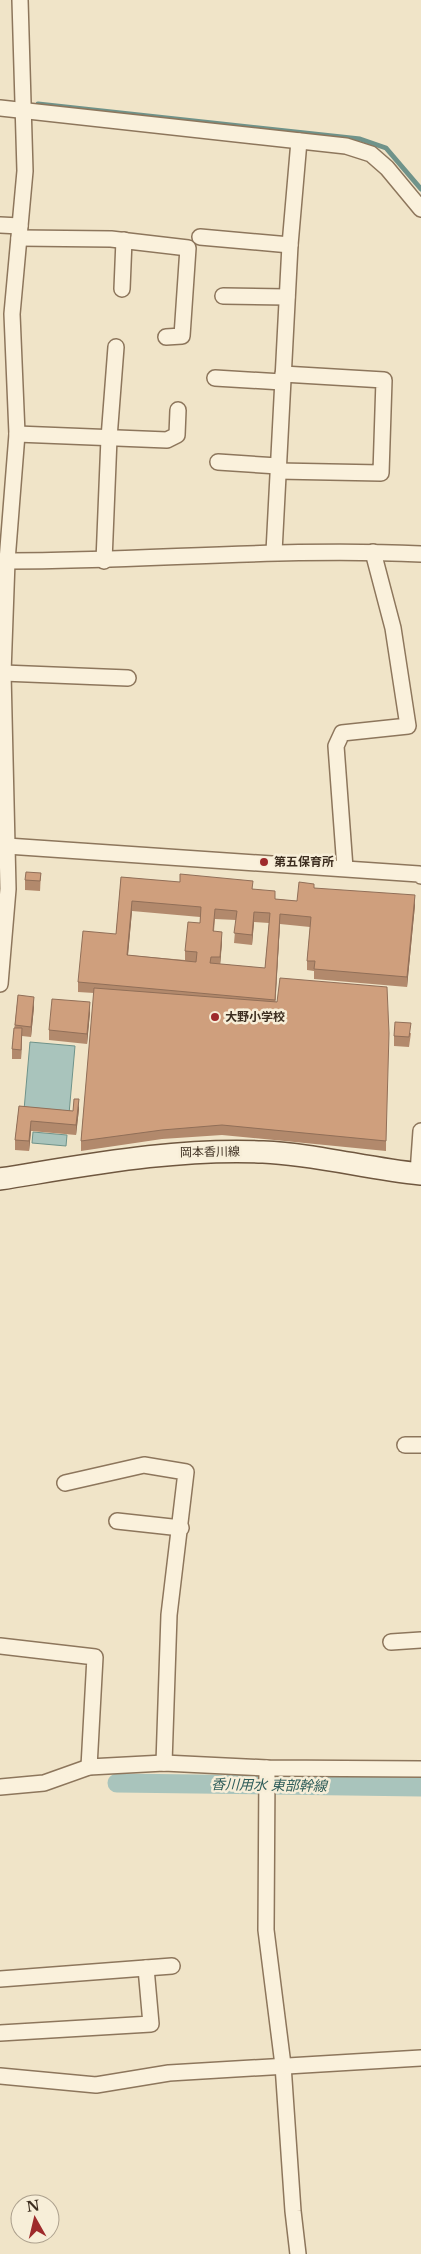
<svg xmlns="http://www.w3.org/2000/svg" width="421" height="2254" font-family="'Libre Baskerville','Noto Sans JP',serif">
<rect width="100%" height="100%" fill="#f0e4c8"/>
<g fill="#a9c4bc" stroke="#6f938a">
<polygon points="30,1042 75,1046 69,1114 24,1110"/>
<polygon points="33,1132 67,1135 66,1146 32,1143"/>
</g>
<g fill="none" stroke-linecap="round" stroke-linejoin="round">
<polyline stroke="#6f938a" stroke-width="5" points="38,104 360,139 386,148 421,189"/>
<polyline stroke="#a9c4bc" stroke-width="19" points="117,1783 421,1787"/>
<defs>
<g id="street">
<polyline points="0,108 346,146 371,154 387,168 421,209"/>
<polyline points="0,225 20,226"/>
<polyline points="200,237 290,245"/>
<polyline points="19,238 111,239 188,248 182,336 166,337"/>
<polyline points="122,289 124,240"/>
<polyline points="223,296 287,297"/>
<polyline points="215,378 282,382"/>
<polyline points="17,434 167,440 177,435 178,410"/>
<polyline points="218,462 278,466"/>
<polyline points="278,471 381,473 384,380 283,374"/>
<polyline points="274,552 290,245 299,141"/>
<path d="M0,561c140,1 280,-14 421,-7"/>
<polyline points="104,561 109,438 116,347"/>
<polyline points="3,673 128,678"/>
<polyline points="7,846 419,874 421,876"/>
<polyline points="345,868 336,746 342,733 408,726 393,628 373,552"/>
<polyline points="0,984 8,889 3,673 7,561 17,434 12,314 25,171 20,0"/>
<polyline points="418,1173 421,1131"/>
<polyline points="405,1445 421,1445"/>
<polyline points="65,1483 144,1465 186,1472 169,1615 164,1763"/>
<polyline points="117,1521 181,1528"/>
<polyline points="391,1642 421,1640"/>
<polyline points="0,1646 95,1657 89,1767"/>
<polyline points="267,1768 266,1930 283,2065 293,2211 298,2254"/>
<polyline points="0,1787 44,1783 89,1767 164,1763 267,1768 421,1769"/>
<polyline points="0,1979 172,1966"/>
<polyline points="0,2033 151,2024 146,1968"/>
<polyline points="0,2076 96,2085 169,2073 421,2058"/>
</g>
<path id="secondary" d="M0,1179c88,-14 174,-31 263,-27 53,2 105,17 158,22"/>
</defs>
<use href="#street" stroke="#8d765c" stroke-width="18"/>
<use href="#secondary" stroke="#6f573f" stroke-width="24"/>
<use href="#street" stroke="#faf1dc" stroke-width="15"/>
<use href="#secondary" stroke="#faf1dc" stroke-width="21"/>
</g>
<g fill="#b2896c" fill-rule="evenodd">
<polygon points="41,873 40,891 25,890 25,880"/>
<path d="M121,877l132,12 22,10 22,2 17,-13 101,17 -8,82 -93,-8v-8l-7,-1v-9l3,-34 -30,-3 -5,78 112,-15 -1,164 -164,-16 -60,4 -81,12v-10l13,-148 -16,-1v-10l38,-48zM132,911l68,6v6l-15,28v9l-57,-5zM215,919l21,1 -2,23 18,2 2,-23 15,1 -4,45 -45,-4 2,-22 -8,-11z"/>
<polygon points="18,995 34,1007 31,1037 22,1036 21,1059 12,1059 12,1049"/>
<polygon points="90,1012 87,1044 49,1040 49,1030"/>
<polygon points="411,1033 409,1047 394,1046 394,1036"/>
<polygon points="19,1106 73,1111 79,1109 76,1135 31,1131 29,1151 15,1150 15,1140"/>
</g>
<g fill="#916f58">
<polygon points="415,895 415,905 407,987 407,977"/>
<polygon points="132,901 132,911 127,965 127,955"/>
<polygon points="254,912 254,922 252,945 252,935"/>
<polygon points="280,914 280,924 275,1010 275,1000"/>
<polygon points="222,932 222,942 220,967 220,957"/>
<polygon points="34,997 34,1007 31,1037 31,1027"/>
<polygon points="90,1002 90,1012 87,1044 87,1034"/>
<polygon points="22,1028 22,1038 21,1059 21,1050"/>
<polygon points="79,1099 79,1109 76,1135 76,1125"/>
<polygon points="31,1121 31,1131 29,1151 29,1141"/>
</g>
<g fill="#cf9f7d" stroke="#916f58" fill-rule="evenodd">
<polygon points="26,872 41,873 40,881 25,880"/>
<path d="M180,874l73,7 -1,8 23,2v8l22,2 2,-19 15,2v4l101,7 -8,82 -93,-8 1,-8h-8l4,-44 -31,-3 -5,86 -197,-18 5,-51 33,3 5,-57 59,5zM132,901l69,6 -1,16 -12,-1 -3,29 12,1 -1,10 -69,-7zM215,909l22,2 -3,22 18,2 2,-23 16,1 -5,55 -55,-5 1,-6h9l2,-25 -9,-1z"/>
<polygon points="280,978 387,987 389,1033 386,1141 222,1125 162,1130 81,1141 94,988 277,1002"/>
<polygon points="18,995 34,997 31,1027 15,1025"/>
<polygon points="52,999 90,1002 87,1034 49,1030"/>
<polygon points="395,1022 411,1023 409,1037 394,1036"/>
<polygon points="14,1028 22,1028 21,1050 12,1049"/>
<polygon points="74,1099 79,1099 76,1125 31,1121 29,1141 15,1140 19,1106 73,1111"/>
</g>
<g fill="#9e2a2b" stroke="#f7eed8" stroke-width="2">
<circle cx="264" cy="862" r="5"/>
<circle cx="215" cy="1017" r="5"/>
</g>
<g text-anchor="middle" stroke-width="5" stroke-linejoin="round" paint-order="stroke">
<g font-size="12" font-weight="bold" fill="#3d2e20" stroke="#f7eed8" text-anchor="start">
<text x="274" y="866">第五保育所</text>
<text x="225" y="1021">大野小学校</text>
</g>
<g font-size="12" fill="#3d2e20" stroke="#f7eed8">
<text transform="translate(210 1152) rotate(-1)" y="4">岡本香川線</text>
</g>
<g font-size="14" font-style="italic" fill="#2f5d5a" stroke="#f7eed8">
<text transform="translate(269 1785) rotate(1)" y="5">香川用水 東部幹線</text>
</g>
</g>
<g transform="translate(35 2219) rotate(352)"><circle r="24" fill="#f7eed8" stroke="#ada18e"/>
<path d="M0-4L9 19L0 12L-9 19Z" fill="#9e2a2b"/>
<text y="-8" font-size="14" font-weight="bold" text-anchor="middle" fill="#3d2e20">N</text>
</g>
</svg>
